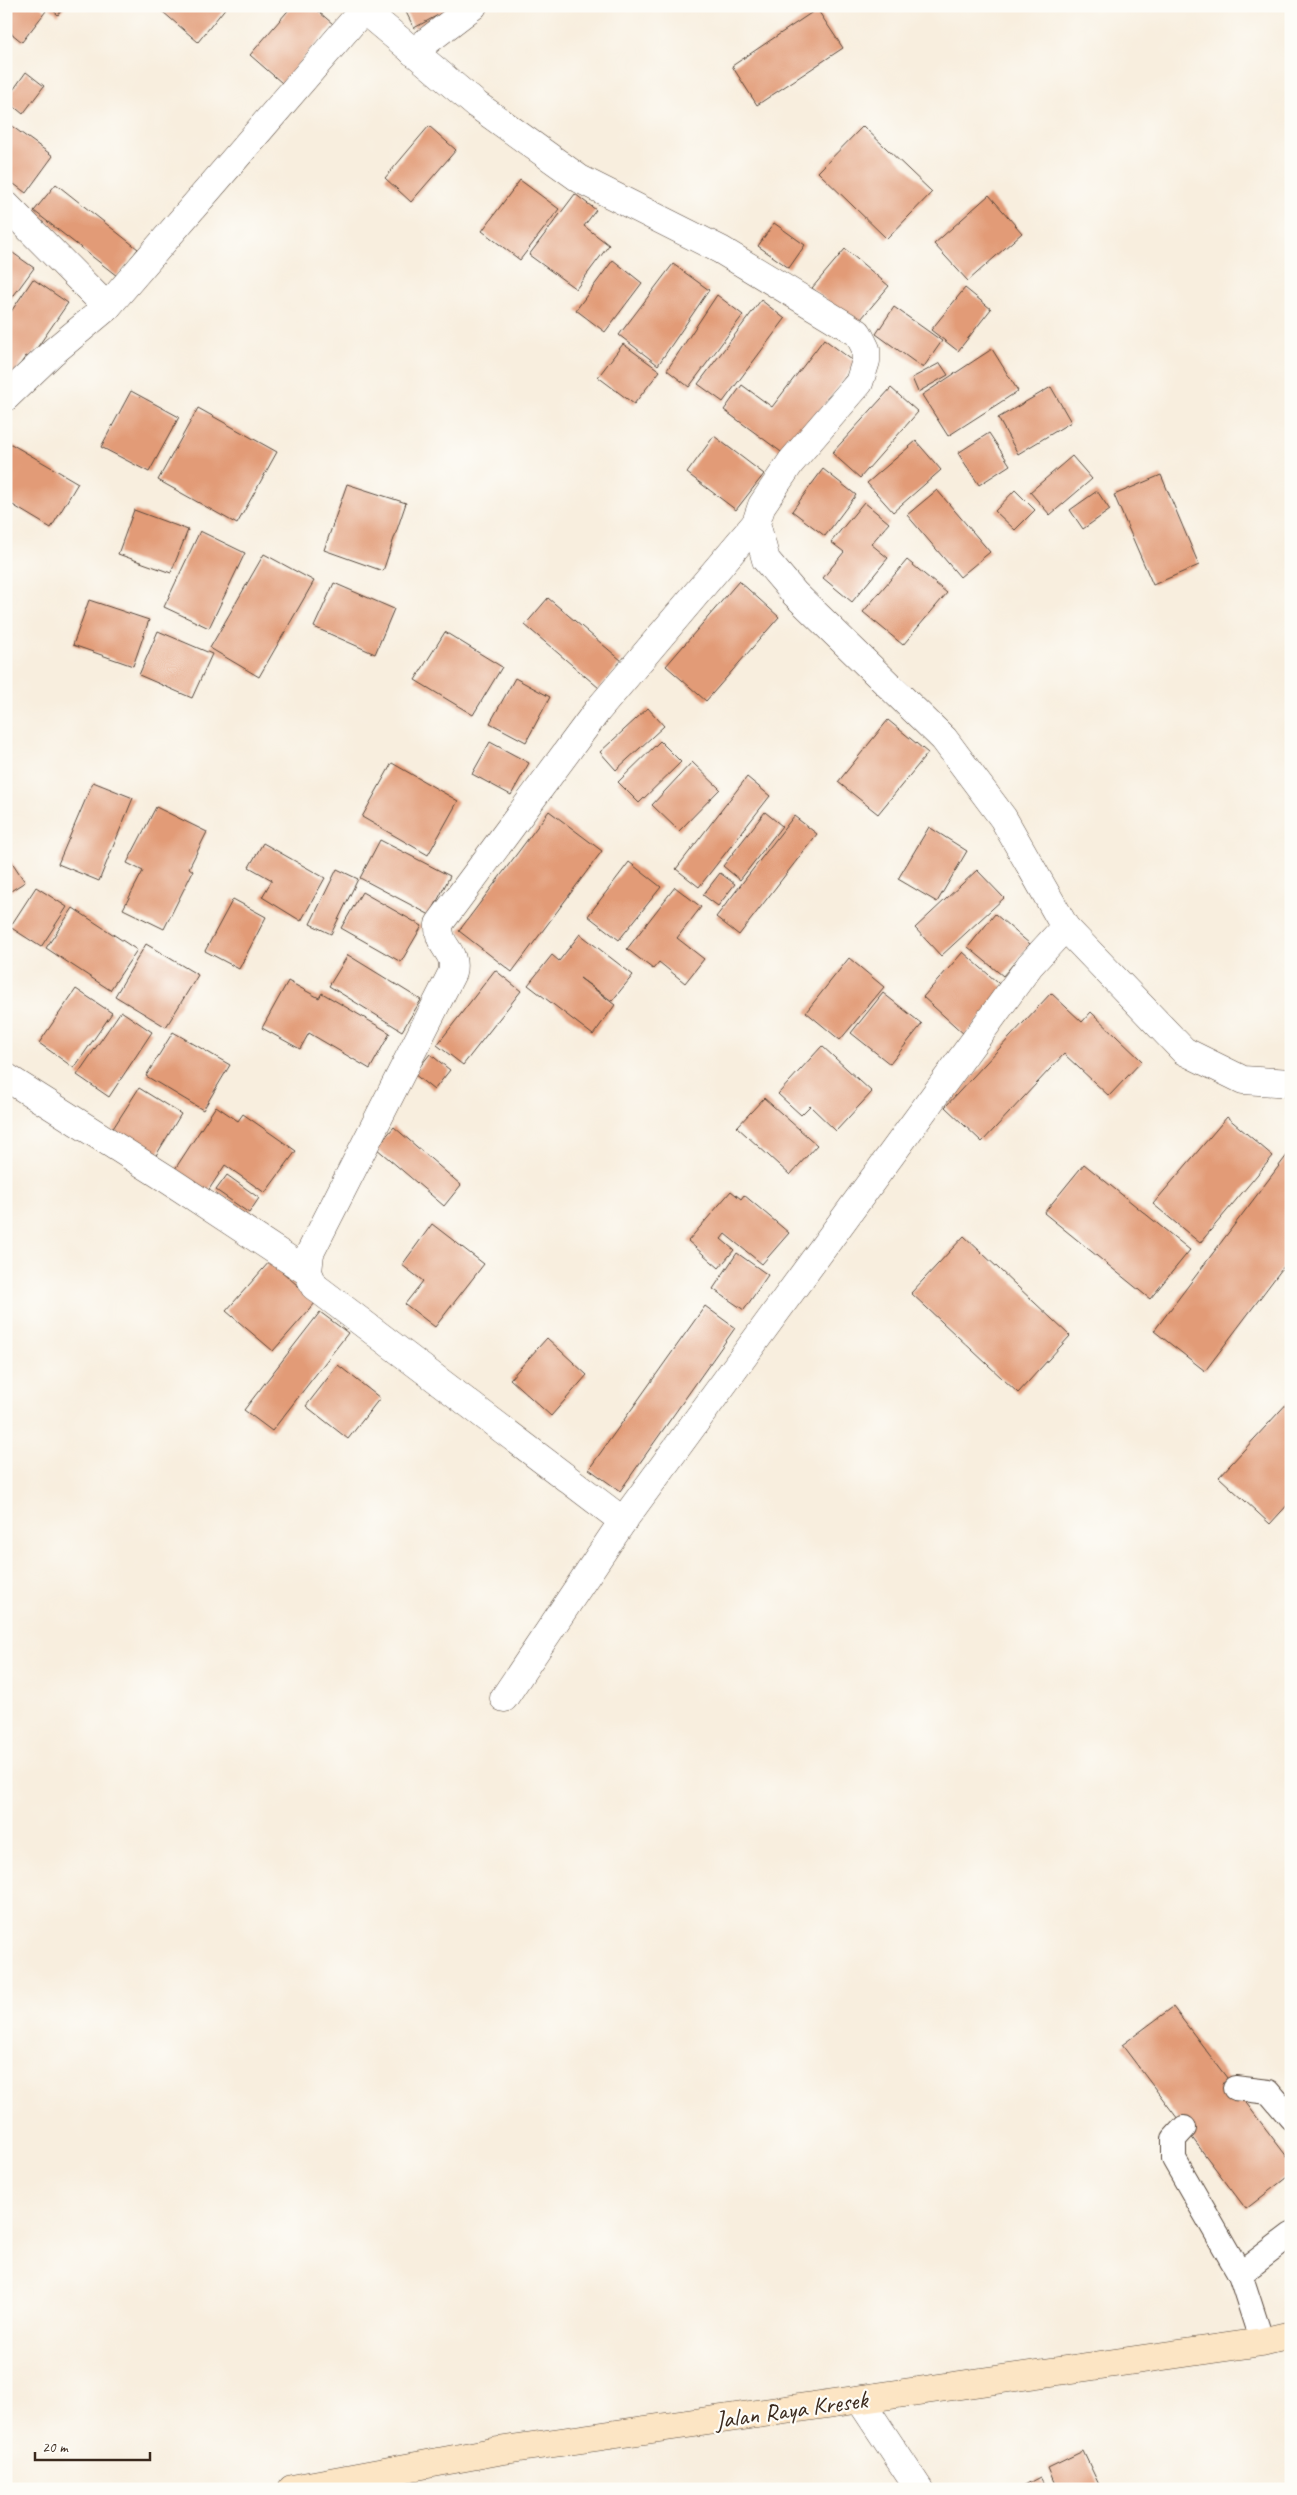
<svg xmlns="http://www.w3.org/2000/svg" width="1297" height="2495" font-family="Caveat,sans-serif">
<rect width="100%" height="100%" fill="#fdfcf7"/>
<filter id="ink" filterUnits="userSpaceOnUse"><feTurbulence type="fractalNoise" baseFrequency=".02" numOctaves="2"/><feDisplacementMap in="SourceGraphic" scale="10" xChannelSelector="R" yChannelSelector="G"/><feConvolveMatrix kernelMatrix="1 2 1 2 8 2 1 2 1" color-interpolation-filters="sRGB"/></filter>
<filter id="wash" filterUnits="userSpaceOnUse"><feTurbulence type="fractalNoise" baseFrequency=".0096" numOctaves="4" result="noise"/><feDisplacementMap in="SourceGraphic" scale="20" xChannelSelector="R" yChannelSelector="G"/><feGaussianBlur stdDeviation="1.12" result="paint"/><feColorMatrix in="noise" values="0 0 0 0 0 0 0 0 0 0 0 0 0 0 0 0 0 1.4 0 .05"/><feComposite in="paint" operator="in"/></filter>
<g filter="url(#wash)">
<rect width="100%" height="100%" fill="#f8eede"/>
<g id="blocks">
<g fill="#e29b77">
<polygon points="6,6 39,6 46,11 22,42 6,29"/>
<polygon points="48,6 65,6 58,15"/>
<polygon points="156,6 227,6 198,42"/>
<polygon points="292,6 312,6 333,24 282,83 250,55"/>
<polygon points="403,6 455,6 414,28"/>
<polygon points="817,9 843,48 757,105 732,66"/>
<polygon points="26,72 44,86 23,114 6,100"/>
<polygon points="6,122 53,156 26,193 6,178"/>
<polygon points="429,126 456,150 411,202 385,178"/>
<polygon points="863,126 932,192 887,239 818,172"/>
<polygon points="520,180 559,209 520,260 482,231"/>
<polygon points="56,184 138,249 117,276 34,211"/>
<polygon points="575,194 596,210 584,226 609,245 576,289 529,255"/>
<polygon points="989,195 1022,233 968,281 934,244"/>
<polygon points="774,223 805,245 789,268 758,246"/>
<polygon points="6,248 34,268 6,306"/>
<polygon points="845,249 889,286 856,325 812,288"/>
<polygon points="613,260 642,283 605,332 576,310"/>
<polygon points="673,264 709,290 658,365 619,335"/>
<polygon points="33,279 68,303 30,358 26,356 12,376 6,372 6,319"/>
<polygon points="965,288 991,309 958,351 931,330"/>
<polygon points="717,295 743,315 689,387 667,370"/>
<polygon points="761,300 785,319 723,402 698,384"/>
<polygon points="894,307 942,341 923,368 876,334"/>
<polygon points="824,339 856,363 804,431 788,457 724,410 742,385 772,407"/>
<polygon points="623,344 660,371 634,404 598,377"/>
<polygon points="992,349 1018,391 948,436 922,395"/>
<polygon points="940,363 948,375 918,392 912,378"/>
<polygon points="1051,387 1071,422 1018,454 998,418"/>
<polygon points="891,388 918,412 860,478 832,453"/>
<polygon points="131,391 179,417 149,472 101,447"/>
<polygon points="198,408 277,452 237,524 158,480"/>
<polygon points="989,433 1010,465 979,485 958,453"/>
<polygon points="714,436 764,474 736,510 687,473"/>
<polygon points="6,441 78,483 51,528 6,501"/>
<polygon points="916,441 941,470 893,512 867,483"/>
<polygon points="1072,456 1092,479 1050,515 1030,492"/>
<polygon points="823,469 856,495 825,536 792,511"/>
<polygon points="1161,475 1199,565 1153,585 1114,495"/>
<polygon points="347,484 406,503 383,571 324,550"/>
<polygon points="937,490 990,552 960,577 907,515"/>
<polygon points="1015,490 1035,510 1015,530 995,511"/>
<polygon points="1097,491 1110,510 1083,529 1070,510"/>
<polygon points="864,502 889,523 871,544 888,558 852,602 823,578 844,552 831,542"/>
<polygon points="134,510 188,530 171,573 118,554"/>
<polygon points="200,531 245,553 209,628 164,607"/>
<polygon points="264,554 314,581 259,677 210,648"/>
<polygon points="907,560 947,593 903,645 863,612"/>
<polygon points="739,581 779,617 706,701 666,666"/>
<polygon points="334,583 394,609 375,654 314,627"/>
<polygon points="548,598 622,661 599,688 525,625"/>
<polygon points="89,600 149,620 133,666 73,645"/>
<polygon points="158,631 212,654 192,698 139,675"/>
<polygon points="445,632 502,667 473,715 415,680"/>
<polygon points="515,678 550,697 526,742 490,723"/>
<polygon points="648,708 664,726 616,770 600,752"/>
<polygon points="888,720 928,753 878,814 838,782"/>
<polygon points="660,741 681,762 639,803 618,782"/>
<polygon points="490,742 529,763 511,795 472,774"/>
<polygon points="692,762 720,789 679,831 652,805"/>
<polygon points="392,763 458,801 428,855 362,817"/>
<polygon points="747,777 770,796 699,887 676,869"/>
<polygon points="93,782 133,798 99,881 58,864"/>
<polygon points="156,807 207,832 189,868 193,871 164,929 123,909 143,871 127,863"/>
<polygon points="549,811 602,851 512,972 459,931"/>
<polygon points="765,812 782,826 740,880 723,866"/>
<polygon points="794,816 817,834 739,935 716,917"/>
<polygon points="929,827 967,851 937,902 898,879"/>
<polygon points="380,840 450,876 430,915 360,878"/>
<polygon points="263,843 325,878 301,921 262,897 272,880 249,867"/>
<polygon points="6,853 25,882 6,894"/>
<polygon points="629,862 661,887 619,940 588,916"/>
<polygon points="337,869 358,879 331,934 310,924"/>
<polygon points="977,870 1004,898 941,956 915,928"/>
<polygon points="720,873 735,884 718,906 703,895"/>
<polygon points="36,887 67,907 41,947 10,927"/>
<polygon points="675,887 701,907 677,938 704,959 685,983 659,962 653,969 627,949"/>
<polygon points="362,892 422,926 401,962 341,928"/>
<polygon points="233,899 266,917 239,969 205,951"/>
<polygon points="73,908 137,950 110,990 46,948"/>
<polygon points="995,914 1030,944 1003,976 968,947"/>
<polygon points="580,934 633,975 612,1001 580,978 615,1005 593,1035 528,985 552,955 559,961"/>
<polygon points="146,944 198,975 166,1027 115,996"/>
<polygon points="963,952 1006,990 965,1035 923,997"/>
<polygon points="348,955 421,1000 402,1031 329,986"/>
<polygon points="849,958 884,987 840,1040 806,1012"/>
<polygon points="495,970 521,991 463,1065 437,1045"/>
<polygon points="288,981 319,998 322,993 390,1033 370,1069 309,1033 300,1049 262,1028"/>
<polygon points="76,989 112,1013 74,1068 39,1043"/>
<polygon points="883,993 922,1024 890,1064 851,1033"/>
<polygon points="1051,993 1082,1022 1091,1012 1142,1061 1109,1096 1064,1054 982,1142 945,1107"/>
<polygon points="121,1011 152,1032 109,1097 77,1075"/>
<polygon points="173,1032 230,1065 203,1110 146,1076"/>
<polygon points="822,1046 872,1092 836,1131 810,1106 801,1115 778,1094"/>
<polygon points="430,1054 450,1070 434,1090 414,1074"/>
<polygon points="139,1088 181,1114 155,1157 112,1130"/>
<polygon points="764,1098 817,1145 790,1175 737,1127"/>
<polygon points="216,1106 238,1121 243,1114 296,1151 265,1193 225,1165 208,1191 175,1169"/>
<polygon points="1227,1117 1273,1156 1200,1243 1153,1204"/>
<polygon points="394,1127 461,1185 444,1206 376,1148"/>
<polygon points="1291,1150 1291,1257 1205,1371 1154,1331"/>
<polygon points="1084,1164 1190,1250 1150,1299 1044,1213"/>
<polygon points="227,1175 259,1198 249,1213 216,1190"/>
<polygon points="731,1191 741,1199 744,1195 789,1233 762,1264 725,1234 721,1239 734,1250 719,1268 688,1241"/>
<polygon points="432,1224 484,1264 435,1327 405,1304 423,1281 402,1265"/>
<polygon points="964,1236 1070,1336 1018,1393 911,1293"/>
<polygon points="737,1253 768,1275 744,1310 713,1289"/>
<polygon points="270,1261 316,1302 273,1351 226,1311"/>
<polygon points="705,1306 735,1328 620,1491 589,1469"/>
<polygon points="320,1312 348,1333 272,1431 244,1410"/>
<polygon points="547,1338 587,1375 551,1416 510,1379"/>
<polygon points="338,1365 380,1398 348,1439 306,1406"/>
<polygon points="1291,1399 1291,1501 1270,1524 1219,1477"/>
<polygon points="1173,2007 1291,2162 1291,2174 1246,2209 1122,2045"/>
<polygon points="1083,2451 1101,2489 1057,2489 1048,2468"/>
<polygon points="1040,2477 1047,2489 1017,2489"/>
</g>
</g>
</g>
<g filter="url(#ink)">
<use href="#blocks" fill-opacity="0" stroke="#57473b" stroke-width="1"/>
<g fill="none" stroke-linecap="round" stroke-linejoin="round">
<defs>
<g id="lane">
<polyline points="1235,2088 1269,2092 1291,2118"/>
<polyline points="1184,2128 1174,2139 1174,2159 1240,2274"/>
<polyline points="1262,2342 1240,2274 1291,2235"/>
</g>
<g id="street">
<polyline points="359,6 477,105 580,179 721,250 858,333 866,349 866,361 859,383 791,462 762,505 756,523 766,560 795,594 944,739 1003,818 1065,927"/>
<polyline points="413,52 473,6"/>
<polyline points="6,205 107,307"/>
<polyline points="6,397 53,352 107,307 363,10"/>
<polyline points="6,1077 167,1179 308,1272"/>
<path d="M623,1521l-309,-235 -6,-14 2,-19 142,-280c5,-24 -14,-23 -13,-49l158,-213 159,-188"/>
<polyline points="504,1698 623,1521 1030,965 1065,927 1184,1051 1243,1080 1291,1083"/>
<polyline points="860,2400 919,2489"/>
</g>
<polyline id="secondary" points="292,2489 498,2451 1262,2342 1291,2335"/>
</defs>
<use href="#lane" stroke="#57473b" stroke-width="26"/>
<use href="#street" stroke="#57473b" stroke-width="29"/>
<use href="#secondary" stroke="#57473b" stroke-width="29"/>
<use href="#lane" stroke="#fff" stroke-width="24"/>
<use href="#street" stroke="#fff" stroke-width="28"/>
<use href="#secondary" stroke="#fce5c4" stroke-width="28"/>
</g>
</g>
<g text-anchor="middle" stroke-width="4.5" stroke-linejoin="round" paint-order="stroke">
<g font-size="25" fill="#3b2a1e" stroke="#fdfcf7">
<text transform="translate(791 2409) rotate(-8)" y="9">Jalan Raya Kresek</text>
</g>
</g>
<rect width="1297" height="2495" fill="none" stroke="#fdfcf7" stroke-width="25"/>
<path d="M35 2452v8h115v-8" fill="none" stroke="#3b2a1e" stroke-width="2.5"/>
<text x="42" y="2452" font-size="15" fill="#3b2a1e" stroke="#fdfcf7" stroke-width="4" paint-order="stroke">20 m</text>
</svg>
